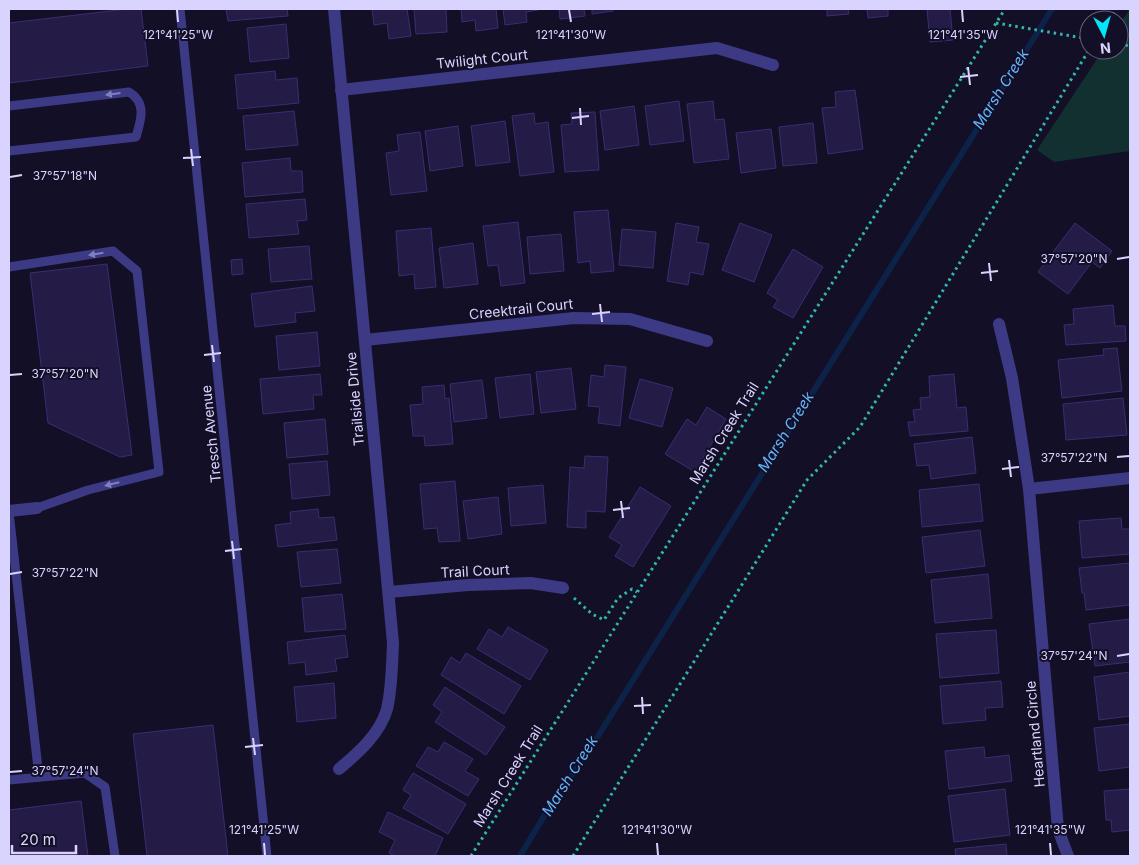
<svg xmlns="http://www.w3.org/2000/svg" width="1139" height="865" font-family="Inter,sans-serif">
<rect width="100%" height="100%" fill="#130f26"/>
<polygon fill="#12302f" points="1130,9 1130,151 1054,162 1037,150 1103,50 1119,50 1119,25"/>
<g fill="none" stroke-linecap="round" stroke-linejoin="round">
<polyline stroke="#0c2248" stroke-width="6" points="520,856 552,803 590,749 1052,9"/>
</g>
<g fill="#241b47" stroke="#3b2d73">
<polygon points="127,9 141,9 148,66 9,83 9,23"/>
<polygon points="226,9 287,9 288,16 228,21"/>
<polygon points="372,9 407,9 411,36 389,39 387,23 374,25"/>
<polygon points="414,9 446,9 447,32 416,34"/>
<polygon points="461,9 496,9 498,28 476,31 475,20 462,22"/>
<polygon points="503,9 538,9 538,10 526,12 527,22 505,25"/>
<polygon points="559,9 584,9 585,16 560,19"/>
<polygon points="592,9 613,9 613,11 592,14"/>
<polygon points="827,9 848,9 849,14 827,16"/>
<polygon points="867,9 888,9 888,16 868,18"/>
<polygon points="927,9 950,9 953,40 930,42"/>
<polygon points="286,24 289,58 250,62 247,28"/>
<polygon points="275,71 276,80 297,78 299,103 238,109 235,75"/>
<polygon points="855,90 863,149 828,154 822,108 836,107 835,92"/>
<polygon points="679,101 684,141 650,145 645,106"/>
<polygon points="713,101 715,120 724,119 729,159 694,163 687,104"/>
<polygon points="634,106 639,145 605,150 600,111"/>
<polygon points="294,111 298,145 246,150 243,116"/>
<polygon points="595,112 599,170 565,172 561,125 572,124 571,113"/>
<polygon points="534,113 535,124 548,122 554,172 520,176 512,116"/>
<polygon points="505,121 510,162 476,166 471,126"/>
<polygon points="813,123 817,163 783,166 779,127"/>
<polygon points="458,126 463,166 430,171 425,131"/>
<polygon points="771,129 776,168 741,173 736,133"/>
<polygon points="420,132 427,191 391,195 386,153 399,151 397,135"/>
<polygon points="290,158 291,171 302,171 303,192 245,197 242,163"/>
<polygon points="305,199 307,220 297,221 299,234 249,238 246,204"/>
<polygon points="608,210 614,271 591,273 590,261 578,263 574,212"/>
<polygon points="518,222 525,283 501,286 498,265 488,266 483,226"/>
<polygon points="676,223 699,227 696,242 709,244 703,275 690,272 688,285 667,281"/>
<polygon points="740,223 772,235 754,282 722,270"/>
<polygon points="1075,223 1112,251 1100,268 1092,262 1068,294 1038,272"/>
<polygon points="431,228 436,287 415,289 414,274 399,276 396,231"/>
<polygon points="622,229 656,232 653,268 619,265"/>
<polygon points="561,234 564,271 530,274 527,237"/>
<polygon points="473,243 478,284 444,288 439,248"/>
<polygon points="309,246 312,279 271,282 268,249"/>
<polygon points="793,249 823,267 793,318 773,307 778,300 767,293"/>
<polygon points="242,259 243,274 232,275 231,260"/>
<polygon points="107,264 132,455 120,457 48,423 30,273"/>
<polygon points="312,286 315,311 295,313 296,322 255,327 251,294"/>
<polygon points="1113,305 1115,326 1125,326 1126,341 1066,345 1064,325 1074,324 1073,309"/>
<polygon points="317,332 320,366 279,370 276,336"/>
<polygon points="1117,348 1122,391 1062,398 1058,360 1104,355 1103,349"/>
<polygon points="605,365 626,367 620,426 598,423 600,407 588,406 591,375 604,377"/>
<polygon points="571,368 576,409 541,413 536,372"/>
<polygon points="320,374 322,395 313,395 314,409 263,414 260,379"/>
<polygon points="530,374 534,414 500,418 495,378"/>
<polygon points="954,374 957,408 966,407 968,431 910,436 908,422 915,422 913,410 921,409 920,398 930,397 929,376"/>
<polygon points="640,379 673,388 662,427 629,418"/>
<polygon points="482,380 487,418 454,422 450,384"/>
<polygon points="444,385 445,399 449,398 453,444 425,446 424,436 413,436 410,405 423,404 422,387"/>
<polygon points="1123,398 1127,435 1066,440 1063,404"/>
<polygon points="707,407 726,419 695,472 665,454 687,419 696,425"/>
<polygon points="325,419 328,454 287,458 284,423"/>
<polygon points="972,437 976,473 931,479 929,465 917,466 914,444"/>
<polygon points="585,456 608,457 605,512 586,511 586,528 567,527 570,467 584,468"/>
<polygon points="327,461 330,495 292,499 289,464"/>
<polygon points="455,481 460,541 439,542 437,528 424,529 420,484"/>
<polygon points="979,484 983,521 922,527 919,490"/>
<polygon points="543,485 546,523 511,526 508,488"/>
<polygon points="640,487 671,506 633,567 615,556 622,545 609,537"/>
<polygon points="498,497 502,534 468,539 463,501"/>
<polygon points="318,509 319,518 334,517 337,540 278,547 275,525 291,523 290,512"/>
<polygon points="1121,518 1122,529 1130,529 1130,554 1082,558 1079,521"/>
<polygon points="980,530 985,566 926,573 922,537"/>
<polygon points="337,549 341,583 301,587 297,552"/>
<polygon points="1130,563 1130,605 1086,610 1084,593 1082,593 1079,568"/>
<polygon points="988,574 992,618 935,623 931,580"/>
<polygon points="342,594 346,629 305,632 302,598"/>
<polygon points="1130,619 1130,662 1095,666 1089,624"/>
<polygon points="508,627 548,650 530,680 477,649 489,629 502,637"/>
<polygon points="996,630 999,673 940,678 936,634"/>
<polygon points="345,635 348,657 335,659 337,671 306,675 305,662 289,664 287,642"/>
<polygon points="466,653 521,686 504,714 441,675 451,657 460,663"/>
<polygon points="1130,672 1130,716 1099,720 1094,677"/>
<polygon points="1001,681 1003,707 985,708 986,720 943,724 940,686"/>
<polygon points="334,683 336,718 297,722 294,687"/>
<polygon points="445,687 505,727 486,755 435,722 442,712 433,705"/>
<polygon points="1130,724 1130,767 1099,771 1094,728"/>
<polygon points="213,725 228,856 147,856 133,734"/>
<polygon points="444,742 473,759 465,771 479,779 468,796 416,766 428,747 438,752"/>
<polygon points="984,747 985,758 1009,755 1012,781 949,789 945,751"/>
<polygon points="413,773 466,804 448,834 403,808 411,795 403,790"/>
<polygon points="1005,789 1010,835 954,842 948,796"/>
<polygon points="1130,789 1130,830 1112,832 1111,820 1106,820 1104,791"/>
<polygon points="81,801 88,856 9,856 9,810"/>
<polygon points="388,812 443,838 435,856 395,856 389,853 395,840 379,832"/>
<polygon points="1006,844 1007,856 956,856 955,849"/>
</g>
<g fill="none" stroke-linecap="round" stroke-linejoin="round">
<g stroke="#2fb8b0" stroke-width="3" stroke-dasharray="2.5 4" stroke-linecap="butt">
<polyline points="1109,20 1117,9"/>
<polyline points="996,23 1089,39"/>
<polyline points="1119,44 1130,46"/>
<polyline points="574,598 592,614 604,620 618,598 632,589 637,592"/>
<polyline points="471,856 1005,9"/>
<polyline points="573,856 807,480 860,427 1089,50"/>
</g>
<g stroke="#3d3a85" stroke-width="9">
<polyline points="180,9 267,856"/>
<path d="M9,106l120,-14c18,11 12,28 7,45l-127,14"/>
<polyline points="9,267 113,251 137,271 159,472 88,490 37,508"/>
<polyline points="9,512 39,777"/>
<polyline points="9,780 85,773 105,787 115,856"/>
</g>
<g stroke="#3d3a85" stroke-width="12">
<path d="M334,9l59,634c-1,21 -1,45 -6,66 -7,25 -29,44 -48,60"/>
<polyline points="341,90 717,48 773,65"/>
<polyline points="999,324 1012,378 1029,489 1058,829 1068,856"/>
<polyline points="365,340 574,318 630,319 707,341"/>
<polyline points="1029,489 1130,478"/>
<polyline points="9,511 37,508"/>
<polyline points="389,592 468,585 531,583 563,588"/>
</g>
</g>
<defs><path id="oneway-solid" d="M-6-.8H1V-3.2L6.5 0L1 3.2V.8H-6Z" transform="scale(1.25)"/></defs>
<g fill="#837fbc">
<use href="#oneway-solid" transform="translate(113 94) rotate(173)"/>
<use href="#oneway-solid" transform="translate(96 254) rotate(171)"/>
<use href="#oneway-solid" transform="translate(112 484) rotate(166)"/>
</g>
<path fill="none" stroke="#d9d4ff" stroke-width="2" d="M177,10l1,12M569,10l2,12M962,10l1,12M968,67l2,18M960,77l18,-2M580,108l1,17M572,118l17,-2M191,149l2,17M183,158l18,-1M10,177l12,-2M1117,259l12,-2M989,263l2,18M981,273l17,-2M600,304l2,18M592,314l18,-2M212,345l2,17M204,355l17,-2M10,375l12,-1M1117,457l12,-1M1009,460l2,17M1002,469l17,-2M621,501l2,17M613,510l17,-2M232,541l2,18M225,551l17,-2M10,574l12,-2M1117,656l12,-2M642,697l1,17M634,706l17,-1M253,738l2,17M245,747l18,-2M10,772l12,-1M264,843l1,12M657,843l1,12M1050,843l1,12"/>
<g text-anchor="middle" stroke-width="4" stroke-linejoin="round" paint-order="stroke">
<g font-size="14" fill="#d9d4ff" stroke="#130f26">
<text transform="translate(482 59) rotate(-6)" y="5">Twilight Court</text>
<text transform="translate(521 309) rotate(-6)" y="5">Creektrail Court</text>
<text transform="translate(355 399) rotate(-95)" y="5">Trailside Drive</text>
<text transform="translate(724 433) rotate(-58)" y="5">Marsh Creek Trail</text>
<text transform="translate(211 434) rotate(-96)" y="5">Tresch Avenue</text>
<text transform="translate(475 571) rotate(-3)" y="5">Trail Court</text>
<text transform="translate(1035 734) rotate(-95)" y="5">Heartland Circle</text>
<text transform="translate(508 776) rotate(-58)" y="5">Marsh Creek Trail</text>
</g>
<g font-size="15" font-style="italic" fill="#62b6ff" stroke="#130f26">
<text transform="translate(1001 89) rotate(-58)" y="5">Marsh Creek</text>
<text transform="translate(786 432) rotate(-58)" y="5">Marsh Creek</text>
<text transform="translate(570 776) rotate(-58)" y="5">Marsh Creek</text>
</g>
</g>
<g font-size="12" text-anchor="middle" fill="#d9d4ff" stroke="#130f26" stroke-width="4" stroke-linejoin="round" paint-order="stroke">
<text x="178" y="39">121°41'25"W</text>
<text x="571" y="39">121°41'30"W</text>
<text x="963" y="39">121°41'35"W</text>
<text x="65" y="180">37°57'18"N</text>
<text x="1074" y="263">37°57'20"N</text>
<text x="65" y="378">37°57'20"N</text>
<text x="1074" y="462">37°57'22"N</text>
<text x="65" y="577">37°57'22"N</text>
<text x="1074" y="660">37°57'24"N</text>
<text x="65" y="775">37°57'24"N</text>
<text x="264" y="834">121°41'25"W</text>
<text x="657" y="834">121°41'30"W</text>
<text x="1050" y="834">121°41'35"W</text>
</g>
<rect width="1139" height="865" fill="none" stroke="#d9d4ff" stroke-width="20"/>
<g transform="translate(1104 35) rotate(174)"><circle r="24" fill="#130f26" stroke="#625e7d"/>
<path d="M0-4L9 19L0 12L-9 19Z" fill="#00e5ff"/>
<text y="-8" font-size="14" font-weight="bold" text-anchor="middle" fill="#d9d4ff">N</text>
</g>
<path d="M12 845v8h64v-8" fill="none" stroke="#d9d4ff" stroke-width="2.5"/>
<text x="20" y="845" font-size="15" fill="#d9d4ff" stroke="#130f26" stroke-width="4" paint-order="stroke">20 m</text>
</svg>
